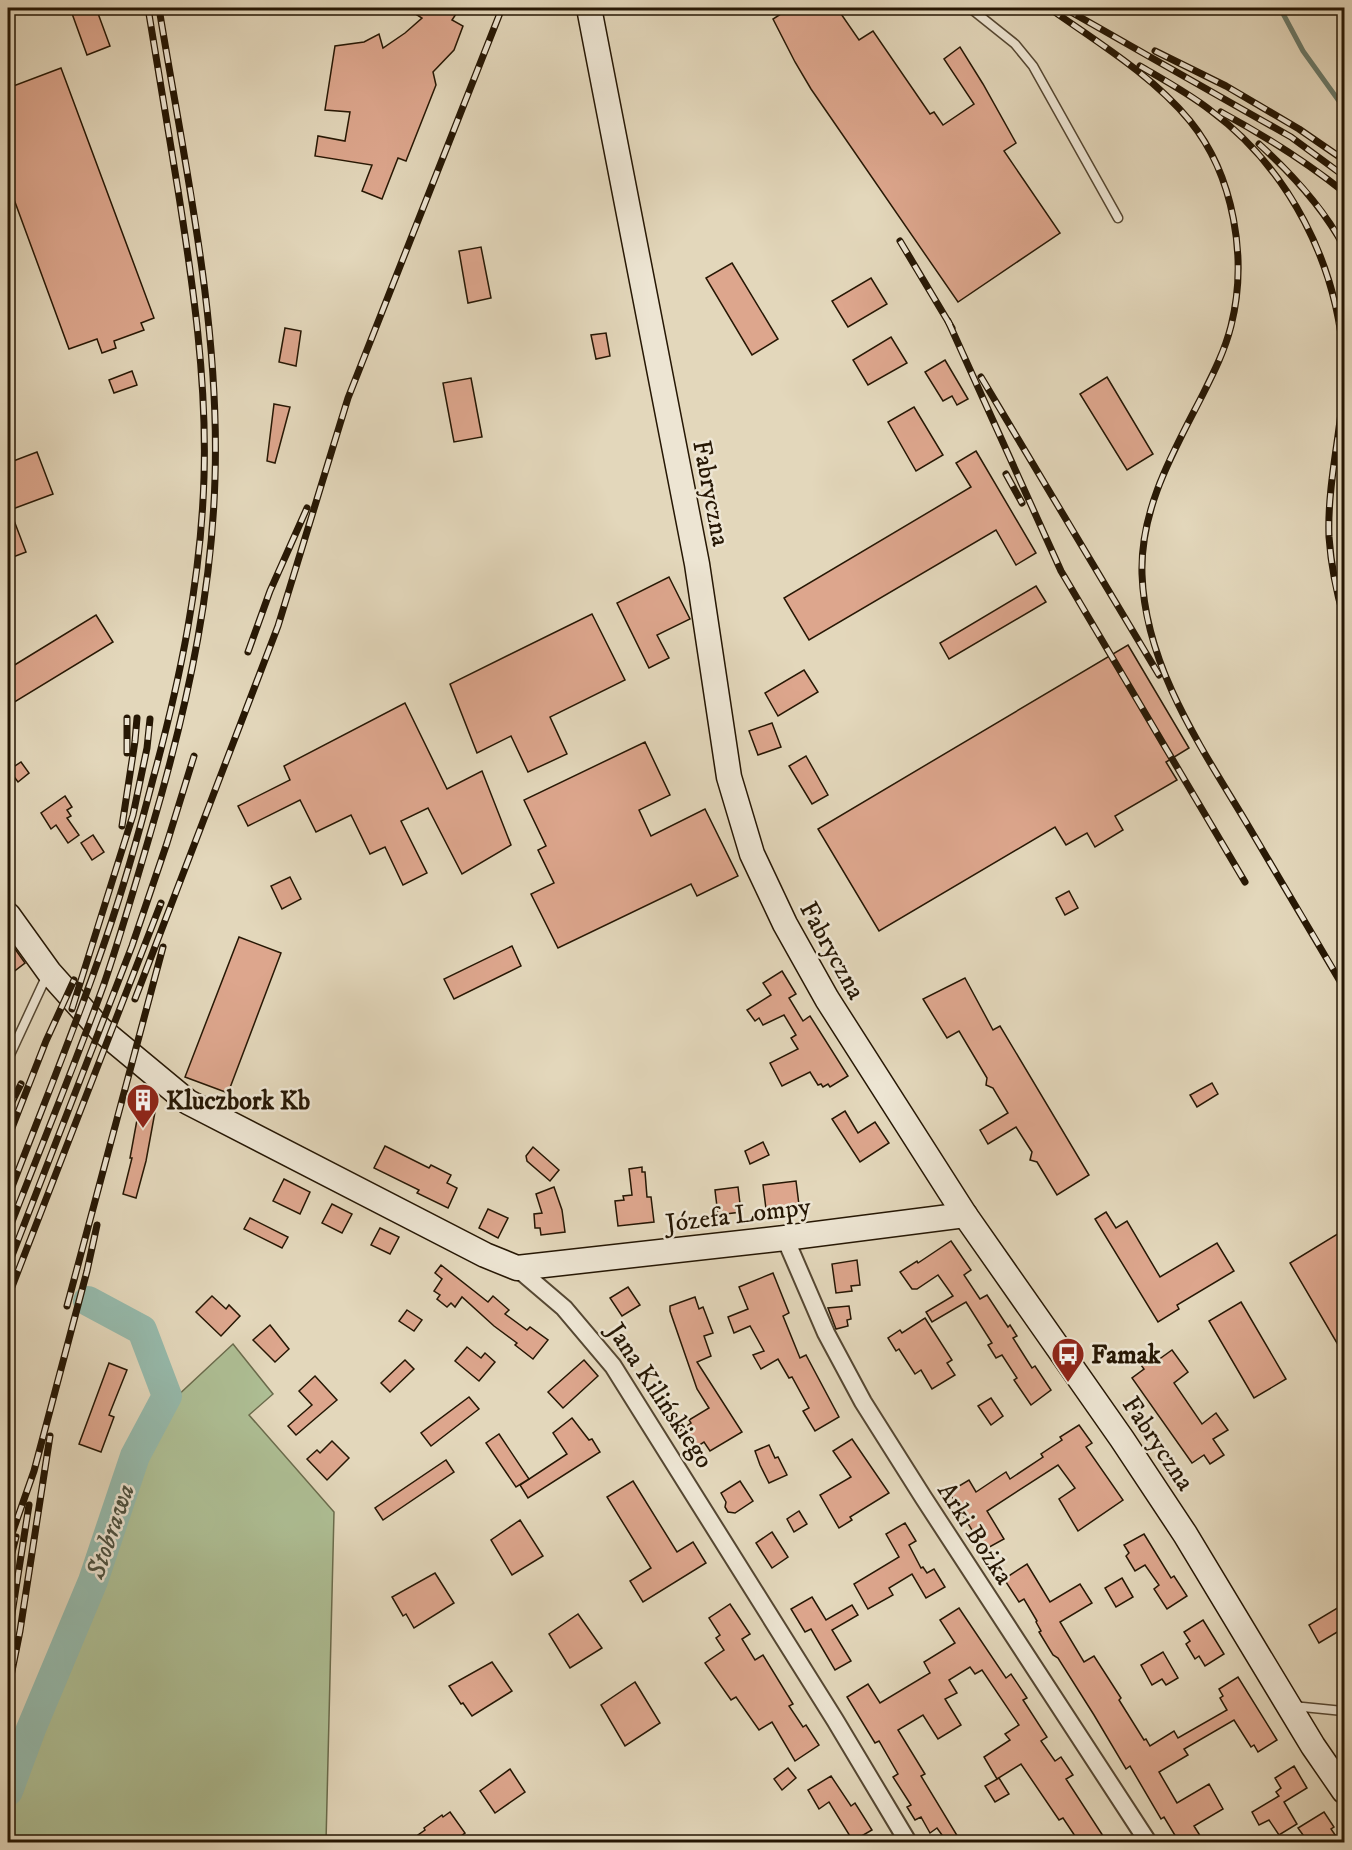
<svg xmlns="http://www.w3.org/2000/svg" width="1352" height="1850" font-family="'IM FELL DW Pica',serif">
<rect width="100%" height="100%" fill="#e3d7bb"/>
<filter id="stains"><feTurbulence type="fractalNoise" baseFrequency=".00333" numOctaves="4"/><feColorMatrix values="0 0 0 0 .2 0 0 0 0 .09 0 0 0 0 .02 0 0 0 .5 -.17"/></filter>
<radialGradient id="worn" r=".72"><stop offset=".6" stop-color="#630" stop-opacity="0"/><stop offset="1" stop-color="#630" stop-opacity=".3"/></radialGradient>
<polygon fill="#aebf95" stroke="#6a6b4c" stroke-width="1.5" points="233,1344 273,1394 249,1415 334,1512 326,1842 8,1842 8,1820 143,1461 173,1400"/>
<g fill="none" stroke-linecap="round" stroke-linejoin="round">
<polyline stroke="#697969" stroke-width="5" points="1280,8 1303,51 1344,108"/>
<polyline stroke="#96baac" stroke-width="30" points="8,1791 31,1729 93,1581 135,1456 167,1396 142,1330 88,1301"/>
</g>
<g fill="#dda68d" stroke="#261704" stroke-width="1.5">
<polygon points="70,8 96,8 110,46 87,55"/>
<polygon points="406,8 460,8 452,20 463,26 454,50 433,72 436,85 406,161 398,158 382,199 362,191 372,165 315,156 318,136 345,141 350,112 325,110 335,46 364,42 379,34 383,48 405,33 422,18"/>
<polygon points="790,8 837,8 859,40 873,31 930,114 934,112 943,125 974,104 944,59 960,47 983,84 1016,143 1004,151 1060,233 958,302 811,89 795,62 773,19"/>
<polygon points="61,68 154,318 141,323 144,330 114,341 116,348 102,353 97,339 69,349 8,183 8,88"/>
<polygon points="481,247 491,298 468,303 459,251"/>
<polygon points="732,263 778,339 752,355 706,278"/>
<polygon points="871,278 887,304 848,327 832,301"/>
<polygon points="285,328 301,331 296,366 279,362"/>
<polygon points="606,333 610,356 596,359 591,335"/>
<polygon points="891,337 907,363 868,385 853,360"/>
<polygon points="945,360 968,399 957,405 952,396 943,401 925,372"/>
<polygon points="132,371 137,385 114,393 109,380"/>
<polygon points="1107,377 1153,454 1127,470 1080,394"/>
<polygon points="471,378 482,437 454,442 443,383"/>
<polygon points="274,404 290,407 275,463 267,461"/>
<polygon points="914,407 943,455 916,471 888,422"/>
<polygon points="976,451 1036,553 1016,565 996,530 809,640 784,598 971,487 956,463"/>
<polygon points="37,452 53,494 10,510 26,552 8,559 8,463"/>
<polygon points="669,577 690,619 657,635 669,658 649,668 617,603"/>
<polygon points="1036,586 1046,602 949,659 940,643"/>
<polygon points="592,614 625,680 550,717 567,754 528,772 511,736 477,753 450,684"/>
<polygon points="96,615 113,642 8,706 8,669"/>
<polygon points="1128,645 1189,748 1166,762 1177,780 1115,816 1123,830 1095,847 1087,833 1066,845 1055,827 879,931 818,829"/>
<polygon points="804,670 818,692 778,716 765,693"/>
<polygon points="405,703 447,789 482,771 511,845 462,874 428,808 401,821 427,873 403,885 385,847 370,854 351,815 316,832 300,800 248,826 238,806 290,780 284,766"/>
<polygon points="772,723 781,747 758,755 749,731"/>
<polygon points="645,742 670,795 639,810 651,836 705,809 738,876 697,896 691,884 558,948 531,894 554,883 538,850 546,846 524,800"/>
<polygon points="806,756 828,795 812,804 789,766"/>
<polygon points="21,762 29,773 18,782 9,770"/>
<polygon points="65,796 72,807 67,810 71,816 67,818 79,835 68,843 56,825 51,829 41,813"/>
<polygon points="93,835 104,852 92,860 81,843"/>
<polygon points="290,877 301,899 282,909 271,886"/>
<polygon points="1069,891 1078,908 1065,915 1056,898"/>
<polygon points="239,937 281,953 228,1093 185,1077"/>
<polygon points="8,939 25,963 8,976"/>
<polygon points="512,946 521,966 454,999 444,979"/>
<polygon points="782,971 796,994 789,998 803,1021 810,1016 848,1076 830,1087 828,1084 823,1087 821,1084 818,1085 810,1072 782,1086 770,1063 798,1049 791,1038 796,1035 784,1015 763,1025 759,1018 755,1021 747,1010 771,995 763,983"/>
<polygon points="965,978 993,1030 1000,1026 1089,1175 1057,1195 1037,1162 1030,1160 1032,1152 1016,1127 988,1144 980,1130 1008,1113 993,1088 986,1085 987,1078 959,1031 947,1038 923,999"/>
<polygon points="1212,1083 1218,1094 1197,1107 1190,1095"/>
<polygon points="141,1098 157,1101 146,1161 136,1198 123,1194 132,1158 130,1158"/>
<polygon points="845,1111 858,1133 875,1122 889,1143 860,1162 832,1119"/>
<polygon points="763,1142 769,1155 750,1164 745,1151"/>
<polygon points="385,1146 429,1168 431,1165 451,1175 447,1183 457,1188 448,1208 417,1193 419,1190 374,1168"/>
<polygon points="533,1147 559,1170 550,1181 527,1161 526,1156"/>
<polygon points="642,1167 642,1172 645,1172 647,1197 651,1197 654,1222 618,1226 615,1201 624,1200 623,1196 632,1195 629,1169"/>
<polygon points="284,1179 310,1192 300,1214 273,1201"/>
<polygon points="796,1181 799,1205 766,1209 763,1185"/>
<polygon points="554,1187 562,1210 565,1232 541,1235 540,1228 535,1228 534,1214 542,1213 536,1194"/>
<polygon points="738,1187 741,1212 718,1215 715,1190"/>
<polygon points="332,1204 352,1214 342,1233 322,1223"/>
<polygon points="488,1209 508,1218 498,1238 479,1228"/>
<polygon points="1106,1212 1116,1228 1127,1221 1160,1277 1217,1243 1234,1271 1177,1305 1179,1309 1158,1322 1095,1219"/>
<polygon points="250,1218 288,1237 282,1248 244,1229"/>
<polygon points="380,1228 399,1237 390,1254 371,1245"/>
<polygon points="1344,1230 1344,1355 1290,1263"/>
<polygon points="951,1241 971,1270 964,1275 980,1299 987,1295 1008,1327 1010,1325 1017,1336 1013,1338 1032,1368 1035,1366 1051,1390 1031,1405 1014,1380 1017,1378 1002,1355 996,1358 988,1345 992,1343 966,1302 932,1322 926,1312 953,1296 938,1275 917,1289 912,1289 900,1272 917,1261 918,1263"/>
<polygon points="857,1260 860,1285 851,1286 852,1291 836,1293 832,1264"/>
<polygon points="441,1265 488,1302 493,1296 509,1310 505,1314 527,1330 530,1327 548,1340 533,1359 515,1345 517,1343 494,1326 462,1297 455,1307 451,1303 447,1307 437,1299 440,1295 434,1291 442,1279 435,1273"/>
<polygon points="773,1273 789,1313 783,1316 800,1358 806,1355 839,1417 815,1431 803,1411 809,1408 792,1377 789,1378 778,1359 761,1369 753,1355 764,1351 750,1326 734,1333 728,1317 748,1309 739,1287"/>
<polygon points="628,1287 640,1305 622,1316 610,1298"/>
<polygon points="212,1296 226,1309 229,1305 240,1316 221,1336 196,1312"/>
<polygon points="695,1297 699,1309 703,1307 713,1333 704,1336 711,1356 697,1362 742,1432 710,1451 704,1442 690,1451 678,1432 691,1423 689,1420 709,1408 697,1389 670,1311 670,1306"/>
<polygon points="1241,1302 1286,1379 1254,1398 1209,1321"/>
<polygon points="849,1306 851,1319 847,1320 848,1326 836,1329 828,1308"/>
<polygon points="407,1310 422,1320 414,1331 399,1321"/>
<polygon points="925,1318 952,1360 947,1363 955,1375 932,1389 921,1370 915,1374 899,1349 896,1351 888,1338 900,1330 902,1333"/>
<polygon points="270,1325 289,1349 275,1362 253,1340"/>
<polygon points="467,1347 481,1358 485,1353 495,1362 479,1381 455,1361"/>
<polygon points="1172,1350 1188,1372 1174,1383 1202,1424 1216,1413 1228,1430 1213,1439 1224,1455 1210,1464 1204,1455 1192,1463 1132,1378 1144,1369 1138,1361 1152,1351 1158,1360"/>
<polygon points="405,1360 414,1369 390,1392 381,1383"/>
<polygon points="584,1360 598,1376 563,1408 548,1392"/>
<polygon points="109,1363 127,1370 109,1415 114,1417 101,1452 79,1444"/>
<polygon points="315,1376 337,1400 296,1435 288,1426 312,1405 299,1391"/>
<polygon points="469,1397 479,1409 431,1446 421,1433"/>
<polygon points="991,1398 1003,1416 991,1425 978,1406"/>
<polygon points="572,1418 589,1440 592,1439 600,1452 528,1498 520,1485 567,1454 553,1433"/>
<polygon points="1079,1425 1092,1443 1086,1447 1123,1500 1078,1531 1059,1499 1075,1488 1058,1465 987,1511 1004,1539 984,1550 949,1492 969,1480 976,1492 1006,1472 1010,1479 1043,1457 1041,1454 1062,1440 1060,1437"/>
<polygon points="499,1434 529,1479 516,1487 486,1443"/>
<polygon points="852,1439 889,1493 850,1517 852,1520 839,1528 820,1495 851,1477 833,1451"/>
<polygon points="332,1441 349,1458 327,1480 307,1459 317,1450 320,1453"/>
<polygon points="769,1445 775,1458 778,1457 787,1475 769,1483 760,1465 755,1451"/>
<polygon points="446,1460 454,1472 383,1520 375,1508"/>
<polygon points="633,1481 677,1552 693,1542 706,1563 643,1602 630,1581 651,1568 607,1497"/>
<polygon points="740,1481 753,1501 735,1513 728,1512 725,1507 726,1502 721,1493"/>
<polygon points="799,1511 807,1524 794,1532 787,1519"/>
<polygon points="520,1520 543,1556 512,1575 491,1540"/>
<polygon points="905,1523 916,1541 909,1545 921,1568 923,1567 927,1573 934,1569 945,1587 926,1598 912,1574 889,1588 893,1595 868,1609 854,1584 899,1557 886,1534"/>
<polygon points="772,1532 788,1557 772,1568 756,1543"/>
<polygon points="1144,1534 1171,1578 1174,1576 1187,1596 1167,1609 1154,1589 1159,1585 1145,1565 1135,1571 1126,1556 1129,1553 1124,1545"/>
<polygon points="1027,1564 1050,1602 1080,1584 1092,1603 1060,1622 1084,1662 1094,1656 1121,1698 1119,1700 1144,1740 1146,1739 1150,1746 1174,1731 1178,1738 1227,1710 1220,1698 1223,1696 1219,1689 1238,1677 1277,1740 1258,1752 1254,1745 1251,1747 1234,1720 1184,1749 1188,1755 1159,1772 1177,1803 1209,1784 1223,1809 1194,1826 1204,1842 1179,1842 1164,1817 1161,1819 1130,1766 1126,1769 1094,1715 1058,1658 1053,1655 1039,1632 1041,1631 1036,1622 1037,1621 1024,1599 1019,1602 1004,1579"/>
<polygon points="435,1573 454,1603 414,1628 406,1614 403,1616 392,1597"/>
<polygon points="1122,1578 1133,1597 1116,1607 1105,1588"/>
<polygon points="812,1597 826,1620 852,1605 858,1615 832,1630 851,1661 835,1670 811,1629 805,1632 791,1609"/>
<polygon points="730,1604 750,1634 742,1639 755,1660 763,1655 793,1704 789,1706 803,1727 806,1725 819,1745 795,1761 772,1722 759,1730 736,1697 731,1700 705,1663 724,1650 716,1638 720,1635 709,1618"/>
<polygon points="1344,1604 1344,1628 1319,1643 1309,1625"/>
<polygon points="959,1608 1006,1678 1011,1674 1027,1698 1023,1700 1047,1737 1041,1741 1055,1761 1061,1757 1073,1775 1066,1779 1107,1842 1079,1842 1063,1818 1059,1820 1021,1764 997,1779 984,1757 1010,1740 1005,1734 1019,1725 982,1670 975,1674 970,1667 949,1680 957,1693 945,1699 961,1725 938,1739 923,1715 898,1730 925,1774 921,1776 961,1842 947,1842 937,1828 930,1833 921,1817 915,1820 907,1807 911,1805 893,1777 898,1774 879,1741 875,1743 847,1697 868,1684 880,1703 930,1673 924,1662 955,1643 940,1620"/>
<polygon points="578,1614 602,1648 570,1668 549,1634"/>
<polygon points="1203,1620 1224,1654 1205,1666 1199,1656 1195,1659 1186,1644 1190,1641 1184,1632"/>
<polygon points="1163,1652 1178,1678 1166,1685 1162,1679 1152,1685 1141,1665"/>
<polygon points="492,1662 512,1691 472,1716 463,1703 461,1704 449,1686"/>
<polygon points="635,1682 660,1723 625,1746 601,1705"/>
<polygon points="1294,1766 1307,1788 1284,1802 1297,1824 1279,1835 1269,1820 1259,1825 1252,1812 1279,1796 1276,1792 1281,1788 1275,1778"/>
<polygon points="788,1768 796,1778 782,1790 774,1779"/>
<polygon points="510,1769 525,1792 495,1813 480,1791"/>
<polygon points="831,1776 851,1806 855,1803 872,1830 853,1841 829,1802 819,1809 808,1790"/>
<polygon points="999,1778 1009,1794 995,1802 985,1786"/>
<polygon points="450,1812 465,1833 453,1842 423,1842 418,1835 425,1830 424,1828 442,1815 443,1817"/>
<polygon points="1324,1812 1334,1827 1331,1829 1340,1842 1308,1842 1298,1828"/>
</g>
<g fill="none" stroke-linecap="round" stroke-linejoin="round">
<defs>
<g id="lane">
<polyline points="970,8 1015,44 1033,66 1118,218"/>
<polyline points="8,1059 47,975"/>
<polyline points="1293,1706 1343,1711 1344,1714"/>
</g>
<g id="street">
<polyline points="785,1238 826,1333 863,1402 923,1497 1148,1842"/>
<polyline points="517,1268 564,1308 613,1366 835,1720 908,1842"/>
</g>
<g id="secondary">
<polyline points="589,8 697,564 729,777 752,854 785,924 827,999 965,1215 1122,1439 1185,1534 1313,1746 1344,1791"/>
<polyline points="8,915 49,972 100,1029 188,1102 485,1255 517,1268 785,1238 965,1215"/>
</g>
</defs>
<use href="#lane" stroke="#554732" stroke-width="11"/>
<use href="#street" stroke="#554732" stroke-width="20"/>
<use href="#secondary" stroke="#261704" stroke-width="27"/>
<use href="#lane" stroke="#ede5d3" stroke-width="8"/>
<use href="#street" stroke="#ede5d3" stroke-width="16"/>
<use href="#secondary" stroke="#ede5d3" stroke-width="24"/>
<defs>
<g id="rail">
<path d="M1049,8c48,34 103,67 141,113 44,54 58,138 41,205 -6,24 -17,46 -28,68 -29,57 -63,114 -61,180 3,92 59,173 104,248 33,56 66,111 98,166"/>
<polyline points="1064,8 1291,137 1344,176"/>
<polyline points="1155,51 1226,86 1299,129 1344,160"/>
<path d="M1140,66c24,14 48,27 70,44 80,59 127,154 134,252"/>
<path d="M1221,112c44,24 84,49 123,80"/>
<path d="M1259,144c33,30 64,63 85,103"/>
<polyline points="900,241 952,328"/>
<polyline points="948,321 1061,571 1245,882"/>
<polyline points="981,377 1159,675"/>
<path d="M1344,382c-3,51 -17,103 -15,155 2,28 7,54 15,81"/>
<polyline points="1006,474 1022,503"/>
<polyline points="248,652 270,591 307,508"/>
<polyline points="127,753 127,718"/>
<polyline points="122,826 135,741 137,718"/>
<polyline points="135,999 278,626 348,398 502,8"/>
<polyline points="72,1009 133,815 147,748 150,719"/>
<polyline points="8,1110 21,1084"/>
<polyline points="8,1138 46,1041 74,980"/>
<path d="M8,1197c33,-86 68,-171 98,-259 18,-52 33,-105 47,-159 27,-99 48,-199 51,-302 3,-97 -11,-192 -26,-287 -10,-61 -20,-122 -30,-182"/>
<path d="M8,1232c32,-83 66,-165 96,-248 21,-62 39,-125 57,-188 29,-104 51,-209 54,-318 5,-157 -31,-316 -56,-470"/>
<polyline points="8,1266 132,946 167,843 194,756"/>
<polyline points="8,1297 161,903"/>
<polyline points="67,1306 163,947"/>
<polyline points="8,1545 34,1471 87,1271 97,1225"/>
<polyline points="8,1568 16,1537"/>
<polyline points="8,1639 29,1505"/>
<polyline points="8,1691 20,1631 50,1436"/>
</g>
</defs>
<use href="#rail" stroke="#261704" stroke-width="7"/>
<use href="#rail" stroke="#ede5d3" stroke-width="4.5" stroke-dasharray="14" stroke-linecap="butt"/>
</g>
<defs>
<symbol id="building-pin" viewBox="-11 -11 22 30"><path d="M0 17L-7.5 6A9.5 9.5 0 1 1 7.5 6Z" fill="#8f2418" stroke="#ede5d3"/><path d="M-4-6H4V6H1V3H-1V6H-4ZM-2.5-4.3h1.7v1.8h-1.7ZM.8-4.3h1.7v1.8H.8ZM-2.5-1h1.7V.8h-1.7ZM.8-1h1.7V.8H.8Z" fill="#fff"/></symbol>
<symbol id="bus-pin" viewBox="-11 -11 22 30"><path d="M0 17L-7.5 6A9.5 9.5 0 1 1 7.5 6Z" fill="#8f2418" stroke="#ede5d3"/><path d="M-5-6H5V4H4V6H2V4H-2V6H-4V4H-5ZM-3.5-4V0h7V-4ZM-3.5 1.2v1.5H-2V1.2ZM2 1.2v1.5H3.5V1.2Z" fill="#fff"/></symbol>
</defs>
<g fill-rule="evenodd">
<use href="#building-pin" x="124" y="1081" width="38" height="52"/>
<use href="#bus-pin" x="1049" y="1335" width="38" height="52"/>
</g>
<g text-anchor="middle" stroke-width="5" stroke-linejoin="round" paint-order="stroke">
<g font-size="26" fill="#261704" stroke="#ede5d3">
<text transform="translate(712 493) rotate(79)" y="9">Fabryczna</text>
<text transform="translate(833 950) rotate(61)" y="9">Fabryczna</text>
<text transform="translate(738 1214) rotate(-7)" y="9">Józefa Lompy</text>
<text transform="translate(661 1395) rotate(56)" y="9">Jana Kilińskiego</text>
<text transform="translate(1159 1443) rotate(56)" y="9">Fabryczna</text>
<text transform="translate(976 1533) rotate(57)" y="9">Arki Bożka</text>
</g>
<g font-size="26" font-weight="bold" fill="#261704" stroke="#ede5d3" text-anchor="start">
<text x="166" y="1109">Kluczbork Kb</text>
<text x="1091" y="1363">Famak</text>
</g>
<g font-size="27" font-style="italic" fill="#4d503f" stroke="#ede5d3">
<text transform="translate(110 1531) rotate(-71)" y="9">Stobrawa</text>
</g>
</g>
<rect width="1352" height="1850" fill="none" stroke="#e3d7bb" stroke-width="30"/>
<rect x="9" y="9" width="1334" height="1832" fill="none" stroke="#261704" stroke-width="3"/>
<rect x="15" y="15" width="1322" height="1820" fill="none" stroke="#261704" stroke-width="1.5"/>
<rect width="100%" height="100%" filter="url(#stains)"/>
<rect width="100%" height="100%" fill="url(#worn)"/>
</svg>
